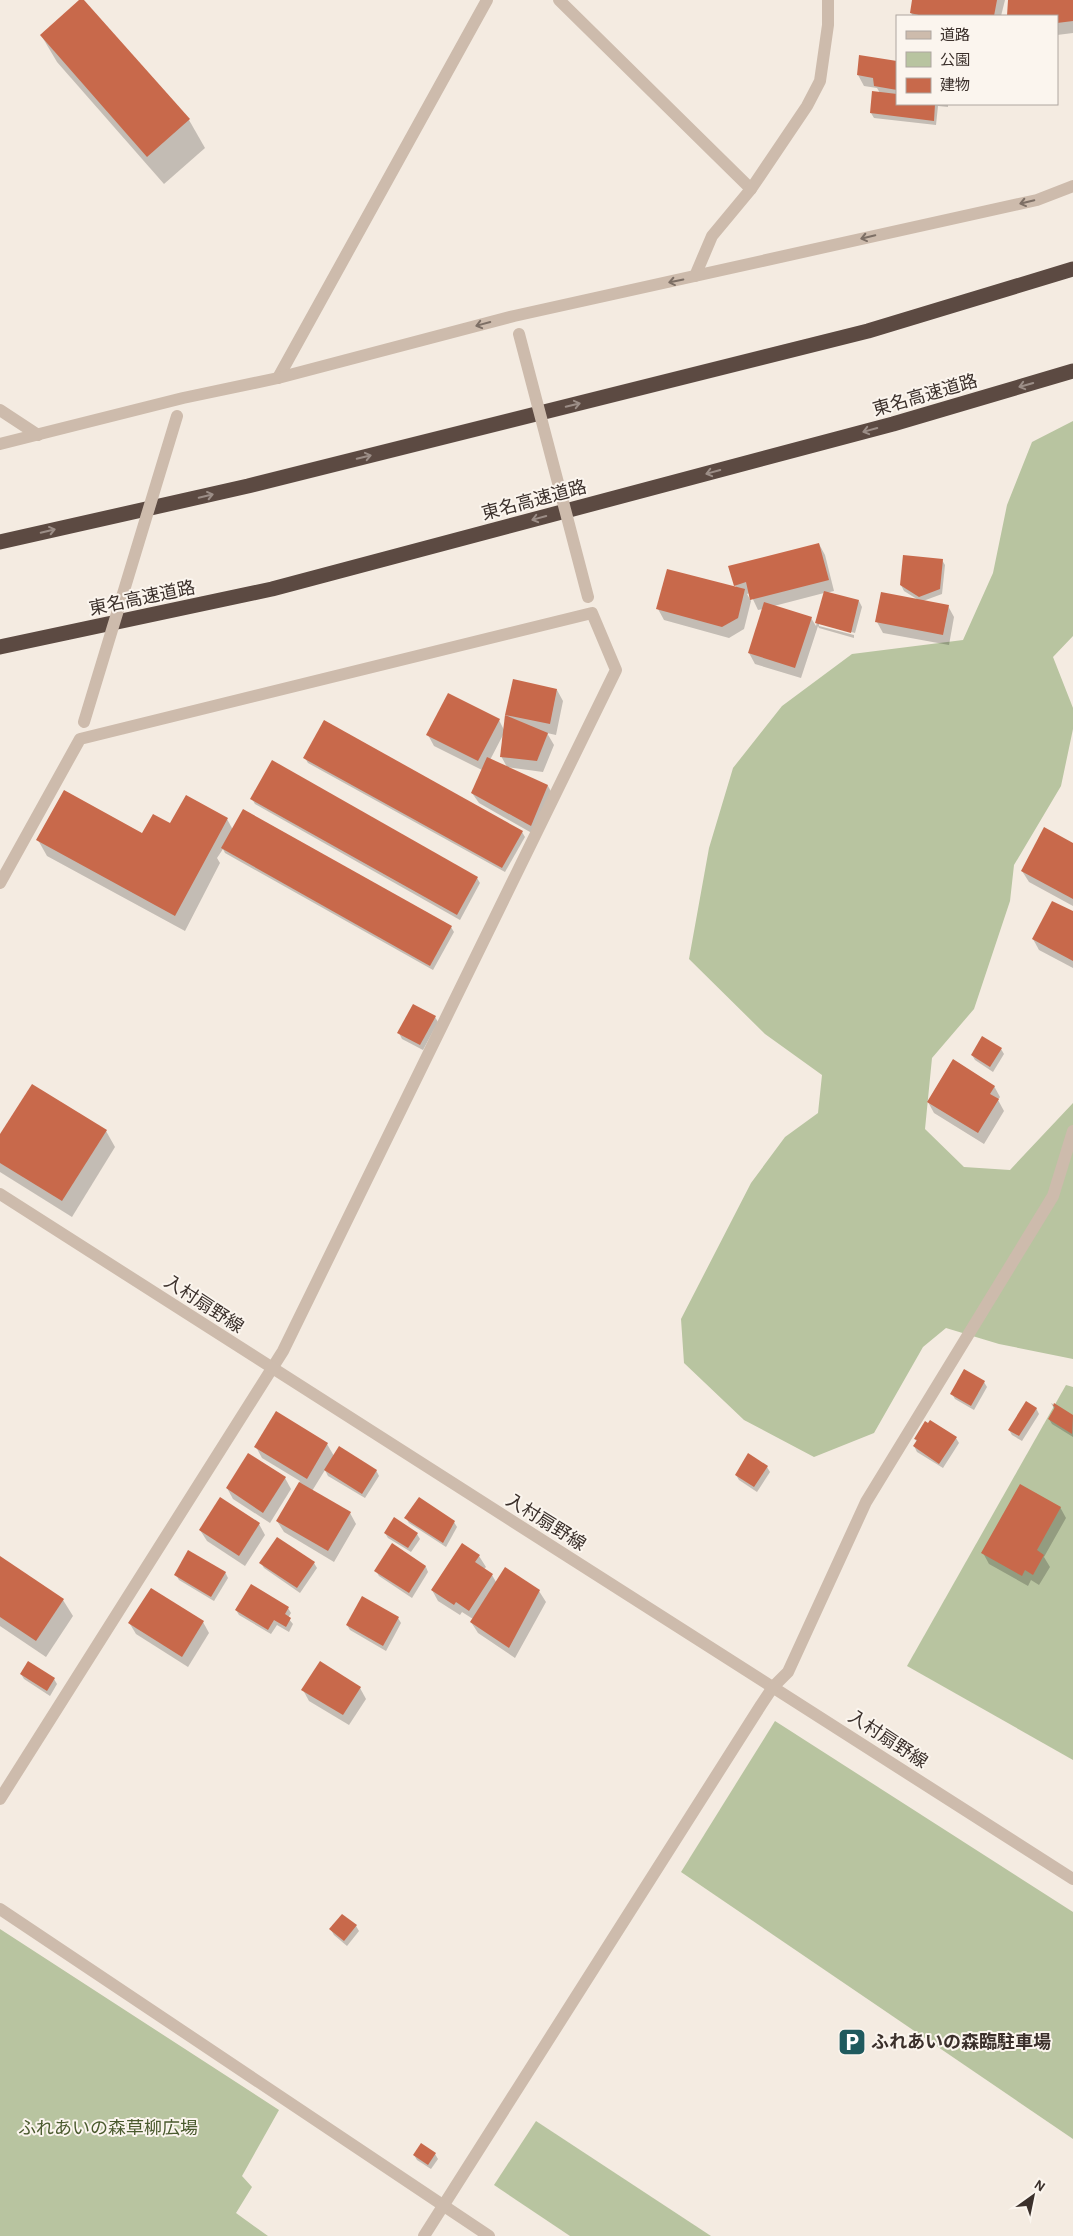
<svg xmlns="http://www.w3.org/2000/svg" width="1073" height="2236" font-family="'Alegreya Sans','Noto Sans JP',sans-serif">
<rect width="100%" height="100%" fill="#f4ebe1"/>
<g fill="#b8c4a0">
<polygon points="1073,421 1073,636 1053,657 1073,708 1073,729 1061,786 1014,865 1010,901 974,1009 932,1058 925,1129 964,1167 1010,1170 1073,1103 1073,1359 999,1344 946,1328 923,1347 874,1433 814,1457 744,1420 684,1363 681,1319 751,1183 785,1137 818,1113 822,1075 765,1034 689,959 709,848 733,768 782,706 852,654 963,640 993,573 1007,505 1032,442"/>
<polygon points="1066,1385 1073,1387 1073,1760 907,1666"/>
<polygon points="775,1721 1073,1912 1073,2139 681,1872"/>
<polygon points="0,1929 279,2110 242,2176 252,2187 236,2213 268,2236 0,2236"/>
<polygon points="536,2121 711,2236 570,2236 494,2185"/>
</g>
<g fill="#0003" fill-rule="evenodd">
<polygon points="81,0 189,120 205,148 164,184 57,62 41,35"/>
<polygon points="914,0 1005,0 1001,16 913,16 911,13"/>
<polygon points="1010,0 1073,0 1073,33 1057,35 1057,16 1008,16"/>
<polygon points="897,62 897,104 948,104 948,107 938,106 936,125 874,118 871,113 880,93 877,88 864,86 858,75"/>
<path d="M819,544l6,11 9,36 -8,2 33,8 3,6 -7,26 -36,-10v3l35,9v3l-35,-10 -1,-2 -17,52 -46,-14 -6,-11 14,-44 -5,1 -8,-17 -3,1 4,7 -7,28 -15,9 -65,-18 -6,-11 79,-20 -2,-4zM824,593l-8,33 -5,-8 -37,-12z"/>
<polygon points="942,560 945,565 942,594 923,601 948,606 954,617 949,645 883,633 877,622 920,601 904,591 901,585"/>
<polygon points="557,690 563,701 556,735 547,733 554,745 543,772 507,767 501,756 503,735 490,760 548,786 554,797 537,836 479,803 472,793 482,770 434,746 428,735 499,720 504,730 506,715"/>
<polygon points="305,758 522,832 525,837 505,872 308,763"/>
<polygon points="252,799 477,878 480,883 460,920 255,804"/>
<polygon points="227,819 233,830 451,927 454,932 433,970 225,853 223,849 217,858 220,863 185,931 47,856 38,840 143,835 171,825"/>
<polygon points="1073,844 1073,906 1029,882 1022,871"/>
<polygon points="1073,912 1073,968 1039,950 1033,939"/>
<polygon points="435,1017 438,1022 423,1050 402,1039 399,1033"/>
<polygon points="1001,1049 1004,1054 993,1072 975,1060 972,1055"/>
<polygon points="994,1086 1000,1097 998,1100 1004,1111 984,1144 934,1113 928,1102"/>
<polygon points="106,1131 115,1147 72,1217 0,1172 0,1137"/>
<polygon points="965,1371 984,1382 987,1387 974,1410 955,1399 952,1394"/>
<polygon points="1051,1403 1073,1416 1073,1437 1052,1424 1049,1419 1055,1410"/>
<polygon points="1036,1408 1039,1414 1022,1441 1012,1435 1009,1430"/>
<polygon points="276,1413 327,1444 334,1456 376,1470 379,1476 365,1498 328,1476 325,1470 312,1491 350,1513 356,1524 334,1562 284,1532 277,1521 300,1481 262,1458 256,1447"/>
<polygon points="956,1438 959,1443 943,1468 917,1452 914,1446 917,1442 915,1439"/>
<polygon points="767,1467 770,1472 757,1492 739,1480 736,1475"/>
<polygon points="285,1478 291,1489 270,1523 233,1499 227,1488"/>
<polygon points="1060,1507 1066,1518 1044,1557 1050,1567 1039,1585 1031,1580 1028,1586 989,1564 983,1553"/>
<polygon points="406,1518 454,1522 457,1527 446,1547 409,1523"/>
<polygon points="259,1524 265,1535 245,1566 207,1541 200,1530"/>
<polygon points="385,1533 417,1534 420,1539 411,1552 388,1538"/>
<polygon points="393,1545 426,1567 428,1572 412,1598 379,1576 376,1571"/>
<polygon points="479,1556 486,1567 484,1569 492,1575 496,1582 539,1591 546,1602 515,1658 478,1633 471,1622 473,1619 462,1612 460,1615 438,1601 432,1590"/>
<polygon points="0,1557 63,1600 73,1616 46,1657 0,1626"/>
<polygon points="261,1563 314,1563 317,1568 300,1593 264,1568"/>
<polygon points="225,1572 228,1578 214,1601 179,1580 176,1575"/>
<polygon points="288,1608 291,1613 288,1618 293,1624 289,1632 277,1625 271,1634 239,1615 236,1610"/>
<polygon points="398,1618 401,1623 386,1651 350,1630 347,1625"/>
<polygon points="203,1622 209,1633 188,1667 136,1634 130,1624"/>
<polygon points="21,1674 54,1679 57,1684 50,1696 24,1679"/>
<polygon points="360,1688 366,1699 349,1725 309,1701 303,1690"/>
<polygon points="356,1926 359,1931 347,1946 334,1935 331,1930"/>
<polygon points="435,2154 438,2159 431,2169 417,2160 414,2155"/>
</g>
<g fill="#c8694b">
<polygon points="79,0 84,0 190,119 147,157 40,35"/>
<polygon points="912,0 997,0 994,16 923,16 910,13"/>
<polygon points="1008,0 1073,0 1073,21 1057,23 1057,16 1007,16"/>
<polygon points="859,55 897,61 897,90 874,86 873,78 857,75"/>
<polygon points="872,91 897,94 897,104 935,104 934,121 870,113"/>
<polygon points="819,543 829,580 750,600 746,582 734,586 728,566"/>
<polygon points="903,555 943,559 940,589 919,597 900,585"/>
<polygon points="667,569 745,589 738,618 722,627 656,609"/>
<polygon points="824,591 859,600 851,633 815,623"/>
<polygon points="881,592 949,605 943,635 875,622"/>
<polygon points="764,602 812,617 795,668 748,653"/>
<polygon points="513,679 557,689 550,724 505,715"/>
<polygon points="448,693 500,719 478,761 426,735"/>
<polygon points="505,715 548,733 537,761 500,757"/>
<polygon points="324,720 523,831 502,868 303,758"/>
<polygon points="487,757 548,785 531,826 471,793"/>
<polygon points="272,760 478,877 457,915 250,799"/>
<polygon points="64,790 142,833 153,814 170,823 186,795 228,818 175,916 36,840"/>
<polygon points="243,809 452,926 430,966 221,848"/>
<polygon points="1044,827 1073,843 1073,899 1021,871"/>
<polygon points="1052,901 1073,911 1073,961 1032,939"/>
<polygon points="413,1004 436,1016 420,1045 397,1033"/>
<polygon points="982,1036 1002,1048 990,1067 971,1055"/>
<polygon points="953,1059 995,1086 990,1094 999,1099 978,1133 927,1102"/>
<polygon points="32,1084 107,1130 62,1201 0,1163 0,1134"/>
<polygon points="964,1369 985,1381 971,1406 950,1394"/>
<polygon points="1026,1401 1037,1408 1019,1436 1008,1430"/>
<polygon points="1054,1403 1073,1415 1072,1434 1048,1419 1055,1407 1053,1406"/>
<polygon points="276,1411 328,1443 307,1479 254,1447"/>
<polygon points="930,1420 957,1437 939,1464 913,1446 917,1440 914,1439 925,1421 928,1423"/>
<polygon points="339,1446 377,1470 362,1494 324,1470"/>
<polygon points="248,1453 286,1477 263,1513 226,1488"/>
<polygon points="748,1453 768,1466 754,1487 735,1475"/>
<polygon points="299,1482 351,1512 328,1551 276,1521"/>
<polygon points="1020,1484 1061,1507 1037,1550 1044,1555 1033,1575 1025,1570 1022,1576 981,1553"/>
<polygon points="220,1497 260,1523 239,1556 199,1530"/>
<polygon points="419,1497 455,1521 443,1543 404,1518"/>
<polygon points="394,1517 418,1533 408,1548 384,1533"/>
<polygon points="277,1537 315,1562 297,1588 259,1563"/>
<polygon points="392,1543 426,1566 409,1593 374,1571"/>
<polygon points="462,1543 480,1555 475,1562 493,1574 469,1611 456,1602 454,1605 431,1590"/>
<polygon points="188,1550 226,1572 211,1597 174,1575"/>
<polygon points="0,1556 64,1599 36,1641 0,1617"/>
<polygon points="505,1567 540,1590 509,1648 470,1622"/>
<polygon points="251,1584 289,1607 285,1614 291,1618 286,1627 274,1620 268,1630 235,1610"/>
<polygon points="151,1588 204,1621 182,1657 128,1623"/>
<polygon points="362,1596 399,1617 383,1646 346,1625"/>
<polygon points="28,1661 55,1678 47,1691 20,1674"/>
<polygon points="320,1661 361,1687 343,1715 301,1690"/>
<polygon points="342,1914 357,1925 344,1941 329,1929"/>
<polygon points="421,2143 436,2153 428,2165 413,2155"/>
</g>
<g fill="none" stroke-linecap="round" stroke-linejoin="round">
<g stroke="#cdbbac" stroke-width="12">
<polyline points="559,0 751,189"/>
<polyline points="695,276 712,236 751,189 807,106 820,81 828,25 828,0"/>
<polyline points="278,378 487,0"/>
<polyline points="0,410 38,435"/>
<polyline points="0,444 183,398 278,378 514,316 1037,200 1073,186"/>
<polyline points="0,883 80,739 592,613 616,670 283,1351 0,1799"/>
<polyline points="0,1194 1073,1879"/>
<polyline points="0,1909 489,2236"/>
<polyline points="424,2236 761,1705 773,1687 788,1672 866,1502 1053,1196 1073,1131"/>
</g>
<g stroke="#5c4a42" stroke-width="15">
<polyline points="0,542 248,486 868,331 1073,269"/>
<polyline points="0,647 272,589 893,424 1073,371"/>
</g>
<g stroke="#cdbbac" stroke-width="12">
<polyline points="519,334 588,597"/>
<polyline points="84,722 177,416"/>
</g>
</g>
<defs><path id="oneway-shaft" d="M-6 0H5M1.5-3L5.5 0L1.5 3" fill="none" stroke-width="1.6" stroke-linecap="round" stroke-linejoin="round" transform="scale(1.25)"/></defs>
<g stroke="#7d6f65">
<use href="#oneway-shaft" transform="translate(1027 202) rotate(167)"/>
<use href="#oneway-shaft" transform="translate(868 237) rotate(167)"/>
<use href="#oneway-shaft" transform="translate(676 281) rotate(168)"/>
<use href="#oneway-shaft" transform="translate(483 324) rotate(165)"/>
</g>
<g stroke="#9c8e87">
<use href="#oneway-shaft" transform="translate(1026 385) rotate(164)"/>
<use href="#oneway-shaft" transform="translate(573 405) rotate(-14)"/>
<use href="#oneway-shaft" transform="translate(870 430) rotate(165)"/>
<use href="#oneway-shaft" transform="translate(364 457) rotate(-14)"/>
<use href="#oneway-shaft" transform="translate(713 472) rotate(165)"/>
<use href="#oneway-shaft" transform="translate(206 496) rotate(-13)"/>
<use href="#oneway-shaft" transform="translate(539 518) rotate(165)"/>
<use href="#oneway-shaft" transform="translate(48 531) rotate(-13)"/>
</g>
<defs>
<symbol id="parking-square" viewBox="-11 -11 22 22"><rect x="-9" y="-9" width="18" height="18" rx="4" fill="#1f5a5e" stroke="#fbf5ee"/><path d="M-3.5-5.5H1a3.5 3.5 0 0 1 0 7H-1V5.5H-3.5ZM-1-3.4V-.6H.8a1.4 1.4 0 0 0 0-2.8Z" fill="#fff"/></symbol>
</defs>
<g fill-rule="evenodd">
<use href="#parking-square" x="836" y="2026" width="32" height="32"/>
</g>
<g text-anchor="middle" stroke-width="4" stroke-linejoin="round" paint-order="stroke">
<g font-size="18" fill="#3b302b" stroke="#fbf5ee">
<text transform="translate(925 395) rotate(-16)" y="6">東名高速道路</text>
<text transform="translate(534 500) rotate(-15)" y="6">東名高速道路</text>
<text transform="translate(142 598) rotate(-12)" y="6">東名高速道路</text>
<text transform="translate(204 1304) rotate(33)" y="6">入村扇野線</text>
<text transform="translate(546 1522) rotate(32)" y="6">入村扇野線</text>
<text transform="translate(888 1739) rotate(33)" y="6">入村扇野線</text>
</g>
<g font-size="18" font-weight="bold" fill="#3b302b" stroke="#fbf5ee" text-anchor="start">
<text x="871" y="2048">ふれあいの森臨駐車場</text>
</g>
<g font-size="18" fill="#4a5a2e" stroke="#fbf5ee">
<text x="108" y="2134">ふれあいの森草柳広場</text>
</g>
</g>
<rect x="896" y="15" width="162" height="90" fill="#fbf5ee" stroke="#aea6a0"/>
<rect x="906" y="31" width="25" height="8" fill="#cdbbac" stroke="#aea6a0"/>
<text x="940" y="40" font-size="15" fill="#3b302b">道路</text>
<rect x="906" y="52" width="25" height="15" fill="#b8c4a0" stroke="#aea6a0"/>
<text x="940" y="65" font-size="15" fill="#3b302b">公園</text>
<rect x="906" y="78" width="25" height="15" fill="#c8694b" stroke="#aea6a0"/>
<text x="940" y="90" font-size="15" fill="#3b302b">建物</text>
<g transform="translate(1033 2196) rotate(33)" stroke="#fbf5ee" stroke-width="4" paint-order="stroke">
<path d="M0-4L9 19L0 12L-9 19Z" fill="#3b302b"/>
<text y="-8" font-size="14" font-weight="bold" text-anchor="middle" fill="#3b302b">N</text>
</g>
</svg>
